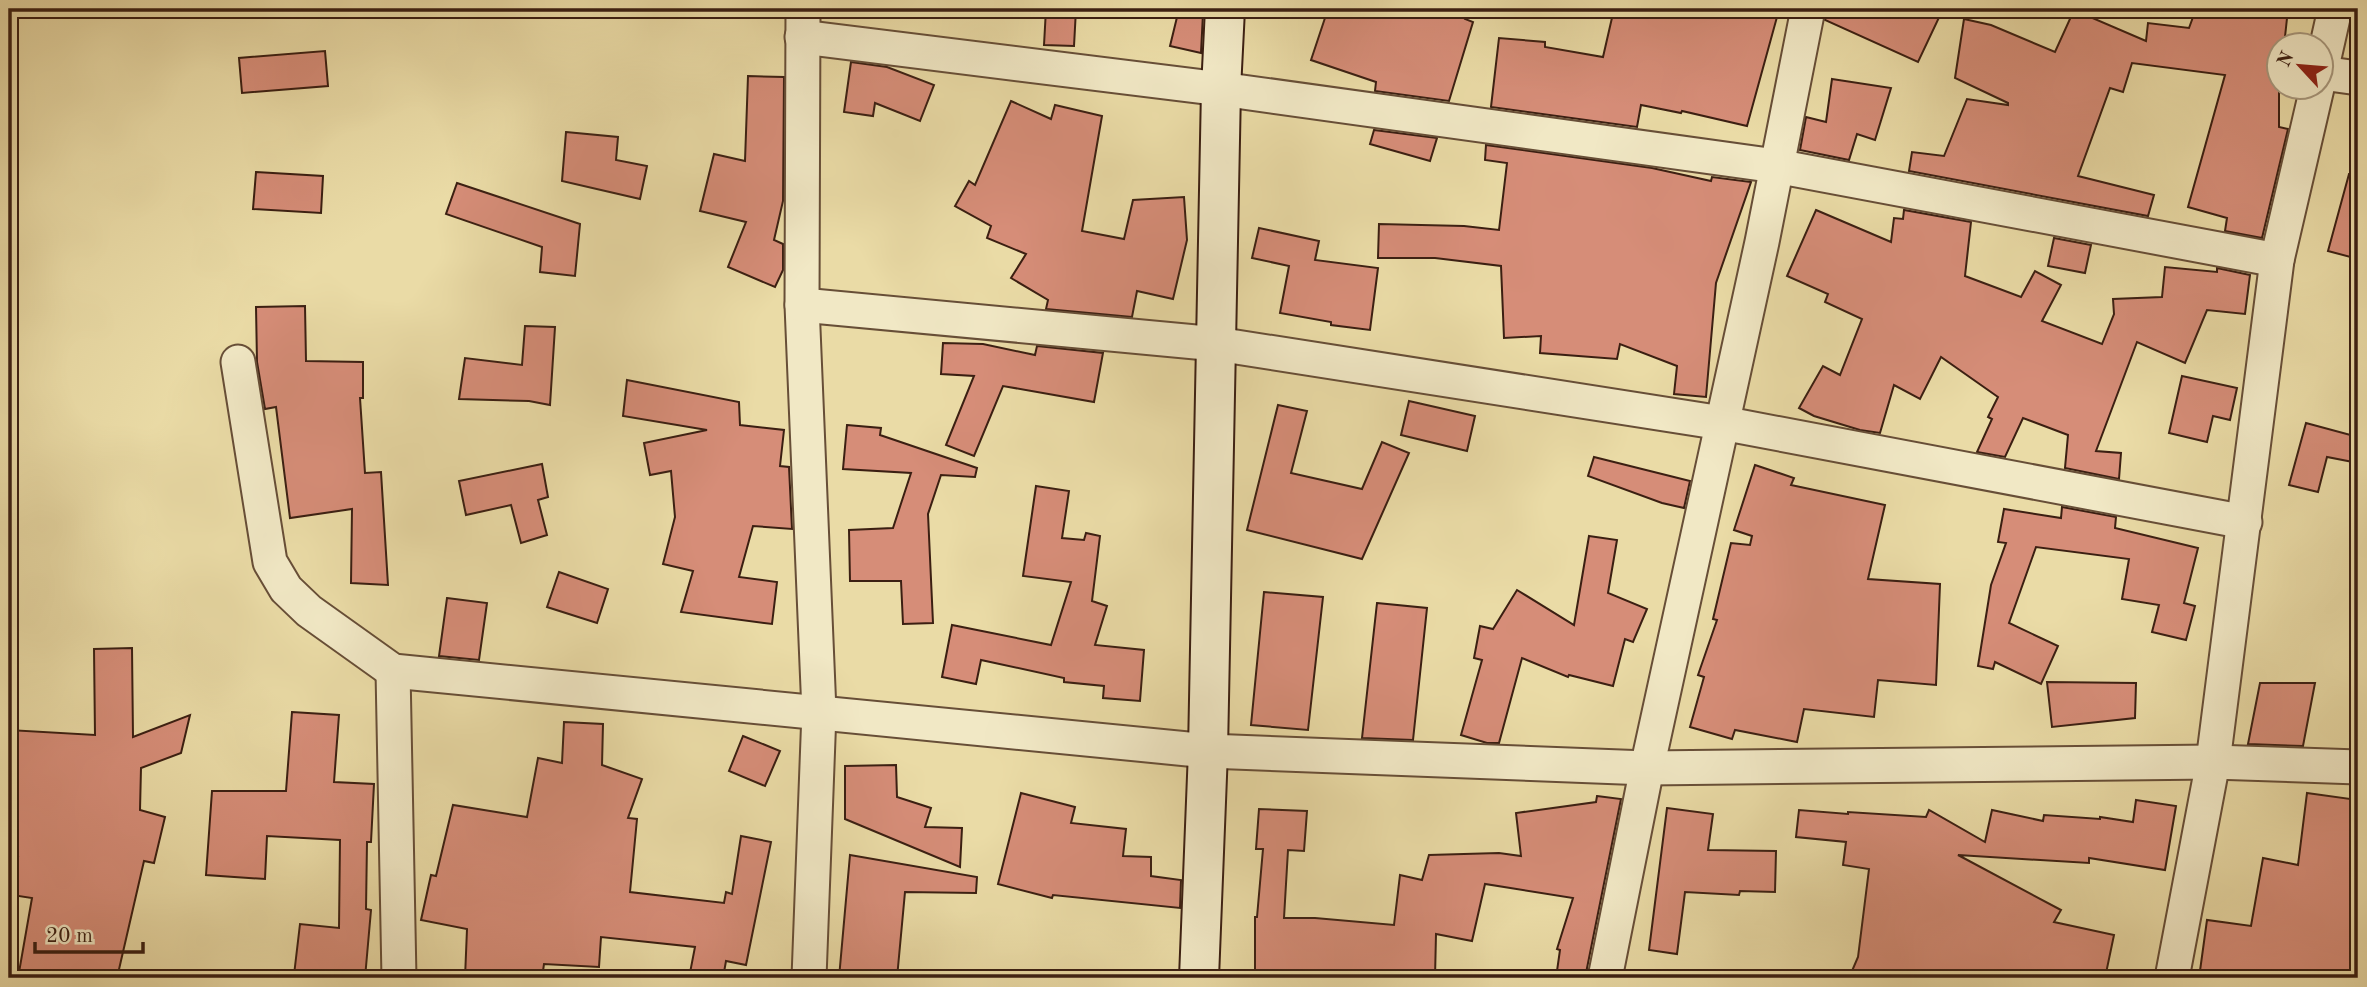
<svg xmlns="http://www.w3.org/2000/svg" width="2367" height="987" font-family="'Old Standard TT',serif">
<rect width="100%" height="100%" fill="#eadba6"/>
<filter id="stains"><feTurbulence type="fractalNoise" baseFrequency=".00286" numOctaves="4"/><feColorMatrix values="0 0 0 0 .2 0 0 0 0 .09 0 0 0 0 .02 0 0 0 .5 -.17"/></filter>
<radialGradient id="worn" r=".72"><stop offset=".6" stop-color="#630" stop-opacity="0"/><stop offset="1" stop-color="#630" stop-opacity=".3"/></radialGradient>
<g fill="#d68d78" stroke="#3b1f12" stroke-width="2">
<polygon points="1046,9 1076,9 1074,46 1044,45"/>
<polygon points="1179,9 1203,13 1201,53 1170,46"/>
<polygon points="1328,9 1468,9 1465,19 1473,22 1449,101 1375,91 1376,82 1311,60"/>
<polygon points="1614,9 1748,9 1777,17 1747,126 1682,111 1681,113 1641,105 1637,127 1491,107 1499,38 1545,42 1545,47 1603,57"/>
<polygon points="1827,9 1943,9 1918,62 1825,20"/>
<polygon points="2196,9 2288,9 2284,46 2279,46 2279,127 2288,129 2262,238 2225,231 2227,218 2188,207 2225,75 2132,63 2123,92 2110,88 2078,176 2154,195 2148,216 1909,171 1912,152 1944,156 1967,99 2008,105 2008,103 1955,78 1964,19 1991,25 2055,52 2074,10 2146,41 2148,23 2189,28"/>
<polygon points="325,51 328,86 242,93 239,58"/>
<polygon points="851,62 887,67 934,85 920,121 875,103 873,116 844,112"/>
<polygon points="748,76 784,77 783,201 774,240 783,244 783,270 775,287 728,267 746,222 700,211 714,154 745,161"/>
<polygon points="1832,79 1891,88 1875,140 1857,134 1849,160 1800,150 1806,117 1826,122"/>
<polygon points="1011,101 1051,119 1055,105 1102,116 1082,231 1124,239 1133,200 1184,197 1187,240 1173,299 1137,291 1132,317 1046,309 1048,300 1011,278 1026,254 987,238 991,226 955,206 969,181 975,185"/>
<polygon points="1374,130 1437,138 1430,161 1370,144"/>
<polygon points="566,132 618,137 616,160 647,166 640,199 562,181"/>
<polygon points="1486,145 1652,168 1711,181 1712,177 1751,182 1716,283 1706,397 1674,394 1677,366 1620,344 1617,359 1540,353 1541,336 1504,338 1501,266 1435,258 1378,258 1379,224 1464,226 1499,230 1507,163 1485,160"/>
<polygon points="256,172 323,176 321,213 253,209"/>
<polygon points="2349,174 2358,175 2358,259 2328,251"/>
<polygon points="457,183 580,224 575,276 540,272 542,247 446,214"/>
<polygon points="1816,210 1891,242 1894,218 1903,219 1904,210 1971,222 1965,276 2021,297 2035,271 2061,285 2042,321 2102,344 2114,314 2113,299 2162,297 2165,267 2217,272 2217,268 2250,275 2245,314 2207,310 2185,363 2137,342 2096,451 2121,453 2119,479 2065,468 2068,435 2023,418 2005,457 1977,452 1992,419 1988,417 1998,397 1941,357 1920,399 1894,385 1880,433 1860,430 1814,416 1799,408 1823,366 1840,375 1862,319 1825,302 1828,294 1787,276"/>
<polygon points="1259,228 1319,241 1315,260 1378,268 1370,330 1331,325 1331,322 1280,313 1289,266 1252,258"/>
<polygon points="2054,238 2091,245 2085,273 2048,266"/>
<polygon points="305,306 306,361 363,362 363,398 360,398 365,473 381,472 388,585 351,583 352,509 290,518 276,407 265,409 257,362 256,307"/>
<polygon points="525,326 555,327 550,405 529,401 459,399 465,358 522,365"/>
<polygon points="943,343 983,344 1035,355 1037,346 1103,353 1094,402 1003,386 974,456 946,445 974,376 941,374"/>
<polygon points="2182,376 2237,388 2230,420 2213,416 2207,442 2169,433"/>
<polygon points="627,380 739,402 740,425 784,430 780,466 789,467 792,529 753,526 739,577 777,582 772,624 681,612 693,571 663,564 675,517 671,471 650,475 644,443 707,430 623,416"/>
<polygon points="1409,401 1475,416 1467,451 1401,435"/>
<polygon points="1278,405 1307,411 1291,473 1362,489 1382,442 1409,453 1362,559 1247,530"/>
<polygon points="2306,423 2358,437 2358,463 2327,457 2318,492 2289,485"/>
<polygon points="847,425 881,428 880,435 977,468 975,477 941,475 928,514 933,623 903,624 901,581 850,581 849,530 893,528 911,473 843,469"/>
<polygon points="1594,457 1690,481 1684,508 1662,503 1588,476"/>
<polygon points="542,464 548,497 538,500 547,535 521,543 511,505 466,515 459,481"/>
<polygon points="1755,465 1794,478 1791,485 1885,505 1868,579 1940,584 1936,685 1878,680 1874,717 1804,709 1797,742 1735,730 1732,739 1690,727 1704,677 1698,675 1717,620 1713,619 1731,543 1750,545 1752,536 1734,530"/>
<polygon points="1036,486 1069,491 1062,538 1084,540 1086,533 1100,536 1092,601 1107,606 1095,645 1144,650 1140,701 1103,698 1104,686 1064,682 1064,678 981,660 976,684 942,677 952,625 1051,645 1071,582 1023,576"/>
<polygon points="2062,507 2116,517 2115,528 2198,548 2184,603 2195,606 2186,640 2152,632 2159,605 2122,599 2129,559 2036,547 2009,623 2058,646 2041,684 1995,662 1993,669 1978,666 1991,585 2006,543 1998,542 2004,509 2061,518"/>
<polygon points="1589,536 1617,540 1608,593 1647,609 1633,642 1625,639 1613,686 1569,675 1568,677 1522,658 1499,743 1487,743 1461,735 1482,660 1474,658 1480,626 1493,629 1517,590 1574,625"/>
<polygon points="559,572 608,589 597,623 547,607"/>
<polygon points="1264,592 1323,597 1308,730 1251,725"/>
<polygon points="447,598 487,603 479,660 439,656"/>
<polygon points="1377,603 1427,608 1413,740 1362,738"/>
<polygon points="132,648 133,737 190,715 181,753 141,768 140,810 165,817 154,863 144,861 117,978 18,978 32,898 12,895 18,857 9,857 9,730 95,735 94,649"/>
<polygon points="2047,682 2136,683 2135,718 2052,727"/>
<polygon points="2260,683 2315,683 2303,746 2248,744"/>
<polygon points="292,712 339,715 334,782 374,784 371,842 367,842 366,909 371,910 365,978 320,978 294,975 300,924 339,928 340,840 267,836 265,879 206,875 212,791 286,791"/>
<polygon points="564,722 603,724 602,765 642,779 628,818 637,819 630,892 724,903 726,892 732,894 741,836 771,842 746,965 726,961 723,978 689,978 695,947 601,937 599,967 544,964 542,978 465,978 467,929 421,920 431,875 436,876 453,805 527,817 538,758 562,763"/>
<polygon points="743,736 780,751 765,786 729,771"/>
<polygon points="896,765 897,797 931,808 925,827 962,828 960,867 845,819 845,766"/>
<polygon points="1021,793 1075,807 1071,823 1126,829 1123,856 1151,857 1151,876 1181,880 1180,908 1053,895 1052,898 998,884"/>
<polygon points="2307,793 2358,800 2358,974 2341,972 2340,978 2199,978 2207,920 2251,926 2263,858 2298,865"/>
<polygon points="1597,796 1621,799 1585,978 1556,978 1560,950 1557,949 1573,898 1485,884 1472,941 1436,934 1435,978 1255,978 1255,917 1257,917 1263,849 1256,849 1259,809 1307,811 1304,851 1288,850 1284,918 1315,918 1394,925 1400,875 1422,880 1429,855 1499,853 1521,856 1516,813 1596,802"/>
<polygon points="2136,800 2176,806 2165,870 2089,858 2089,863 1958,855 2061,910 2054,922 2114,935 2105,978 1849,978 1858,957 1869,869 1843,865 1846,842 1796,837 1799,810 1848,814 1848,812 1926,817 1929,810 1985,842 1992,810 2043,821 2044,815 2100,819 2100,817 2133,822"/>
<polygon points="1667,808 1713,814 1708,850 1776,851 1775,892 1740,891 1739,895 1685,892 1677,954 1649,950"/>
<polygon points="850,855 977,877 976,893 905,892 897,978 839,978"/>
</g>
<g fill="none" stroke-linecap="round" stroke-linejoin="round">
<defs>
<g id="street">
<polyline points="803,9 802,305 819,712 809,978"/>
<polyline points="802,37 1221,89 1776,166 2277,260"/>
<polyline points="2322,67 2335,9"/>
<polyline points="2322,73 2358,78"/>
<polyline points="802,305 1217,344 1722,423 2245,522"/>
<polyline points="238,362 270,562 286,589 309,611 393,671 1208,751 1647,768 2213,762 2358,767"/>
<polyline points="393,671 399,978"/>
<polyline points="1605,978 1647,768 1762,242 1808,9"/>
<polyline points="2172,978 2213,762 2277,260 2317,88"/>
</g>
<polyline id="secondary" points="1199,978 1208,751 1221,89 1225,9"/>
</defs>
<use href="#street" stroke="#674e37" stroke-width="37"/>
<use href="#secondary" stroke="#3b1f12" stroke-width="42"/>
<use href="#street" stroke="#f1e8c5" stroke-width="33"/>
<use href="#secondary" stroke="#f1e8c5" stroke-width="38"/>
</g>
<rect width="2367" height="987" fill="none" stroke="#eadba6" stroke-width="35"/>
<rect x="10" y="10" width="2346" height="966" fill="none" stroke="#3b1f12" stroke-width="3.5"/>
<rect x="18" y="18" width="2332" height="952" fill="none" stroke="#3b1f12" stroke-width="2"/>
<g transform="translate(2300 66) rotate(296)"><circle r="33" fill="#f1e8c5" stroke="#a8987d" stroke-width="2"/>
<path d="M0-5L12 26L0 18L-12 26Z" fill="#8f2418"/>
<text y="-10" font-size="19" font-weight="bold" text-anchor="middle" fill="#3b1f12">N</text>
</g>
<path d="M35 942v10h108v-10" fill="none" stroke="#3b1f12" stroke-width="3.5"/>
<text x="46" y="942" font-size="21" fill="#3b1f12" stroke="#f1e8c5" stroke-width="5" paint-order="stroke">20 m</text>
<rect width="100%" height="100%" filter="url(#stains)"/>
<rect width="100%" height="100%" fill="url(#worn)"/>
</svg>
